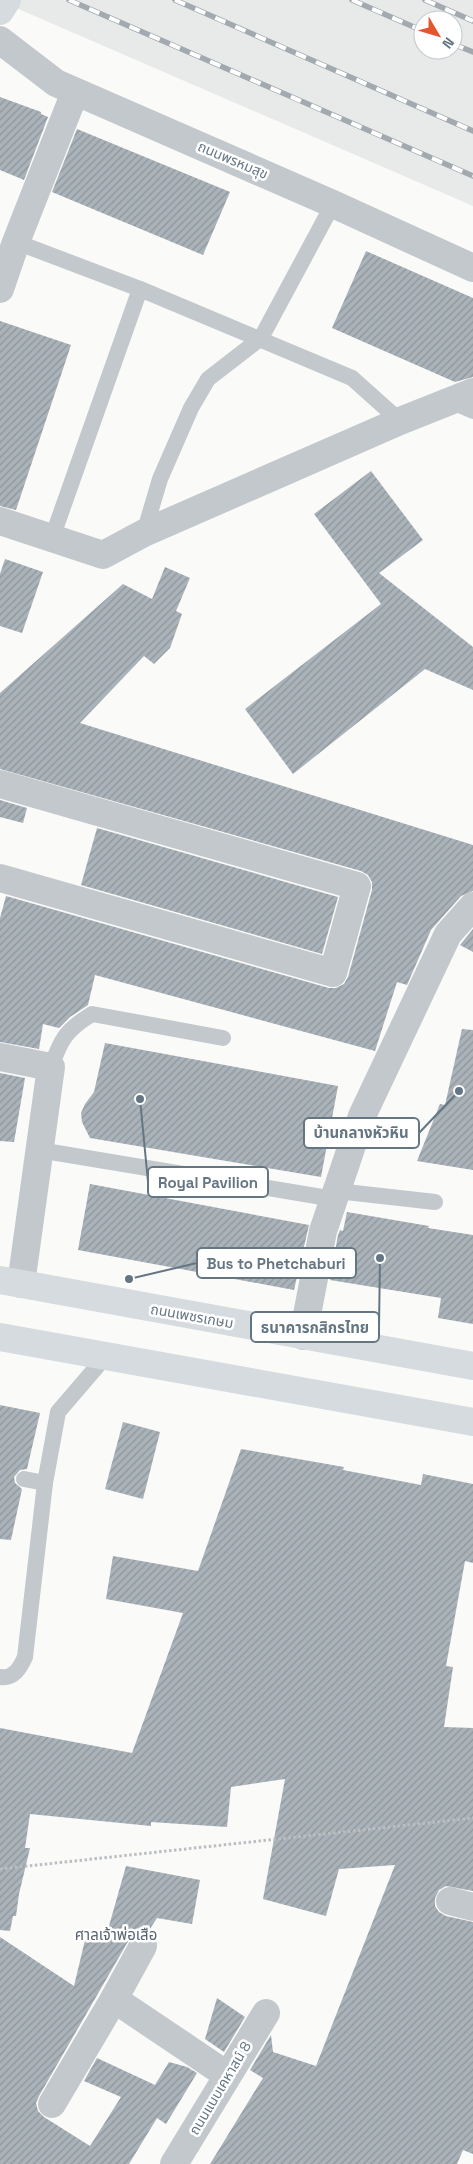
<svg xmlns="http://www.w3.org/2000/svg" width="473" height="2164" font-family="'Space Grotesk','Noto Sans Thai',sans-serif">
<defs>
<pattern id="building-hatch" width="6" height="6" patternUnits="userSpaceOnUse" patternTransform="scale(1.25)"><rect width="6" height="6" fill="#aab3b9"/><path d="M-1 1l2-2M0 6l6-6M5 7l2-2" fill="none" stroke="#8e969c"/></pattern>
</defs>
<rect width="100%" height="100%" fill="#fafaf8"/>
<path fill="#e8e9e9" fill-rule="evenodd" d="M473,0v206l-473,-205v-1zM423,20h30v30h-30z"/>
<g fill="url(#building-hatch)">
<polygon points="0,97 41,112 41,114 48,117 24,180 0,170"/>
<polygon points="77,129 230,192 203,255 52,192"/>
<polygon points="366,251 473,298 473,377 455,382 332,328"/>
<polygon points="0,321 71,345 16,510 0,506"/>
<polygon points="371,471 423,540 379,573 473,647 473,690 425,669 293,774 245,709 381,604 314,514"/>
<polygon points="5,559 43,572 22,633 0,626 0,574"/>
<polygon points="165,567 190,578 176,611 182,614 170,648 154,664 144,656 80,723 473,845 473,891 461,896 431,930 407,985 397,982 375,1051 95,975 88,1005 70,1017 59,1028 43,1024 39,1049 0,1042 0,918 6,896 329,988 336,988 344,984 348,977 372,890 372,882 368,875 361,871 0,769 0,693 123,584 152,599"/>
<polygon points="0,800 27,808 23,823 0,817"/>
<polygon points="97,828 338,897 322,954 81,885"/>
<polygon points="473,929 473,952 460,945"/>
<polygon points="462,1029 473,1030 473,1170 417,1161 440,1104 445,1105"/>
<polygon points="105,1043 338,1086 321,1177 90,1138 82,1122 81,1113 85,1104 94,1092"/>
<polygon points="0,1073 25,1078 14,1142 0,1141"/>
<polygon points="90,1184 309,1225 294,1290 78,1250"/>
<polygon points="347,1212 429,1226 428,1228 473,1235 473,1324 438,1318 441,1298 330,1280 338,1235 340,1230 343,1231"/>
<polygon points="0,1405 40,1413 27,1469 20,1470 14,1477 15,1483 22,1489 11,1540 0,1539"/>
<polygon points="123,1422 160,1432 143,1499 105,1489"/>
<polygon points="241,1449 344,1467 343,1470 421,1485 423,1474 473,1484 473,1563 465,1561 446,1666 453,1667 444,1727 473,1728 473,1891 446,1886 439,1890 435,1898 435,1906 439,1912 446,1916 473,1922 473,2154 463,2150 457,2164 210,2164 263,2078 250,2070 271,2035 273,2052 316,2066 395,1865 339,1869 326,1916 263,1899 285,1779 231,1787 227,1827 151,1822 151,1826 30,1814 25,1848 30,1848 19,1894 16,1916 13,1916 10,1931 0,1930 0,1728 132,1753 183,1613 106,1599 113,1556 198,1571"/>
<polygon points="126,1866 200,1880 192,1924 157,1918 148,1932 142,1930 135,1932 130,1938 39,2096 36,2103 38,2111 44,2117 90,2146 121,2097 84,2081 97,2058 155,2085 169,2062 187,2067 197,2073 166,2124 157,2118 129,2164 0,2164 0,1937 74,1986 86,1936 105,1940"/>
<polygon points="217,1998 245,2017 224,2052 205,2039"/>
</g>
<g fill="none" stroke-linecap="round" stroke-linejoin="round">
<polyline stroke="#bbbfc2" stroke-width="3" stroke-dasharray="2.5 2.5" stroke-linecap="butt" points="0,1869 473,1818"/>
<g stroke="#c3c8cc" stroke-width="16">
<polyline points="16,242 140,289 352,378 400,421"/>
<polyline points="450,401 473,411"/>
<polyline points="144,533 160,479 191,408 208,379 261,338 333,204"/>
<polyline points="52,538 140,289"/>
<path d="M51,1067c10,-28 15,-37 41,-53l131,24"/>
<polyline points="39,1150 334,1199"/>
<polyline points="337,1191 435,1202"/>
<polyline points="24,1479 45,1483 58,1412 106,1356"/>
<path d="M0,1677c14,2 20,-9 25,-20l20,-174"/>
</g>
<g stroke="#c3c8cc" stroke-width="28">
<polyline points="0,40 56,83 333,204 473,268"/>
<polyline points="0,289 16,242 75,92"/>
<polyline points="0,521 103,555 144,533 400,421 473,392"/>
<polyline points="0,784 357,886 333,973 0,878"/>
<polyline points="0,1057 51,1067 21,1284"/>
<polyline points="303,1336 323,1231 362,1116 448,934 473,906"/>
<polyline points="450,1901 473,1907"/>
<polyline points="114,1999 227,2075"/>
<polyline points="52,2104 114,1999 143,1946"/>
<polyline points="174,2164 266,2013"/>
</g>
<polyline stroke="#d6dbdf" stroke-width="28" points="0,11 7,0"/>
<g stroke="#d6dbdf" stroke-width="28">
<polyline points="0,1280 473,1366"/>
<polyline points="0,1337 473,1422"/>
</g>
<defs>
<g id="rail">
<polyline points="69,0 473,176"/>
<polyline points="175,0 473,131"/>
<polyline points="352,0 423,31"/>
<polyline points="425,0 473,21"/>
<polyline points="453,44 473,52"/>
</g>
</defs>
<use href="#rail" stroke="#a2aab0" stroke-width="5.5"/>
<use href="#rail" stroke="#fff" stroke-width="4" stroke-dasharray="11" stroke-linecap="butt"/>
</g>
<g text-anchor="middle" stroke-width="5" stroke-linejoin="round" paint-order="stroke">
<g font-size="14" fill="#657683" stroke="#fff">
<text transform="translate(233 160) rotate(23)" y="5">ถนนพรหมสุข</text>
<text transform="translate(192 1316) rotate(10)" y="5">ถนนเพชรเกษม</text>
<text transform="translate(220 2088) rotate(-59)" y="5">ถนนแนบเคหาสน์ 8</text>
</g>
<g font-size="15" fill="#57646e" stroke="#fff">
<text x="116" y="1940">ศาลเจ้าพ่อเสือ</text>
</g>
</g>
<path fill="none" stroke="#657683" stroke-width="2" d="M459 1091L419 1133M140 1099L148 1182M129 1279L197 1263M380 1258L379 1327"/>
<g fill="#657683" stroke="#fff" stroke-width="2">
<circle cx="459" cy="1091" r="5"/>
<circle cx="140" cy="1099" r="5"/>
<circle cx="129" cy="1279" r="5"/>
<circle cx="380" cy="1258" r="5"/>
</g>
<g fill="#fff" stroke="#657683" stroke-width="2">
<rect x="304" y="1118" width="115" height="30" rx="5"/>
<rect x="148" y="1167" width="120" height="30" rx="5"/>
<rect x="197" y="1248" width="159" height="30" rx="5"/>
<rect x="251" y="1312" width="128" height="30" rx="5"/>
</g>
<g font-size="15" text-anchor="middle" font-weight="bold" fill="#657683">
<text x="361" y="1138">บ้านกลางหัวหิน</text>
<text x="208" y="1188">Royal Pavilion</text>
<text x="276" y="1269">Bus to Phetchaburi</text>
<text x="315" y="1333">ธนาคารกสิกรไทย</text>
</g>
<g transform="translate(438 35) rotate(128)"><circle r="24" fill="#ffffff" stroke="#c1c8cd"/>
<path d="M0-4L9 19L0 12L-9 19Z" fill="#e4572e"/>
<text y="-8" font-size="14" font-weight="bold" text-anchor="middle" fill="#657683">N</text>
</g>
</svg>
